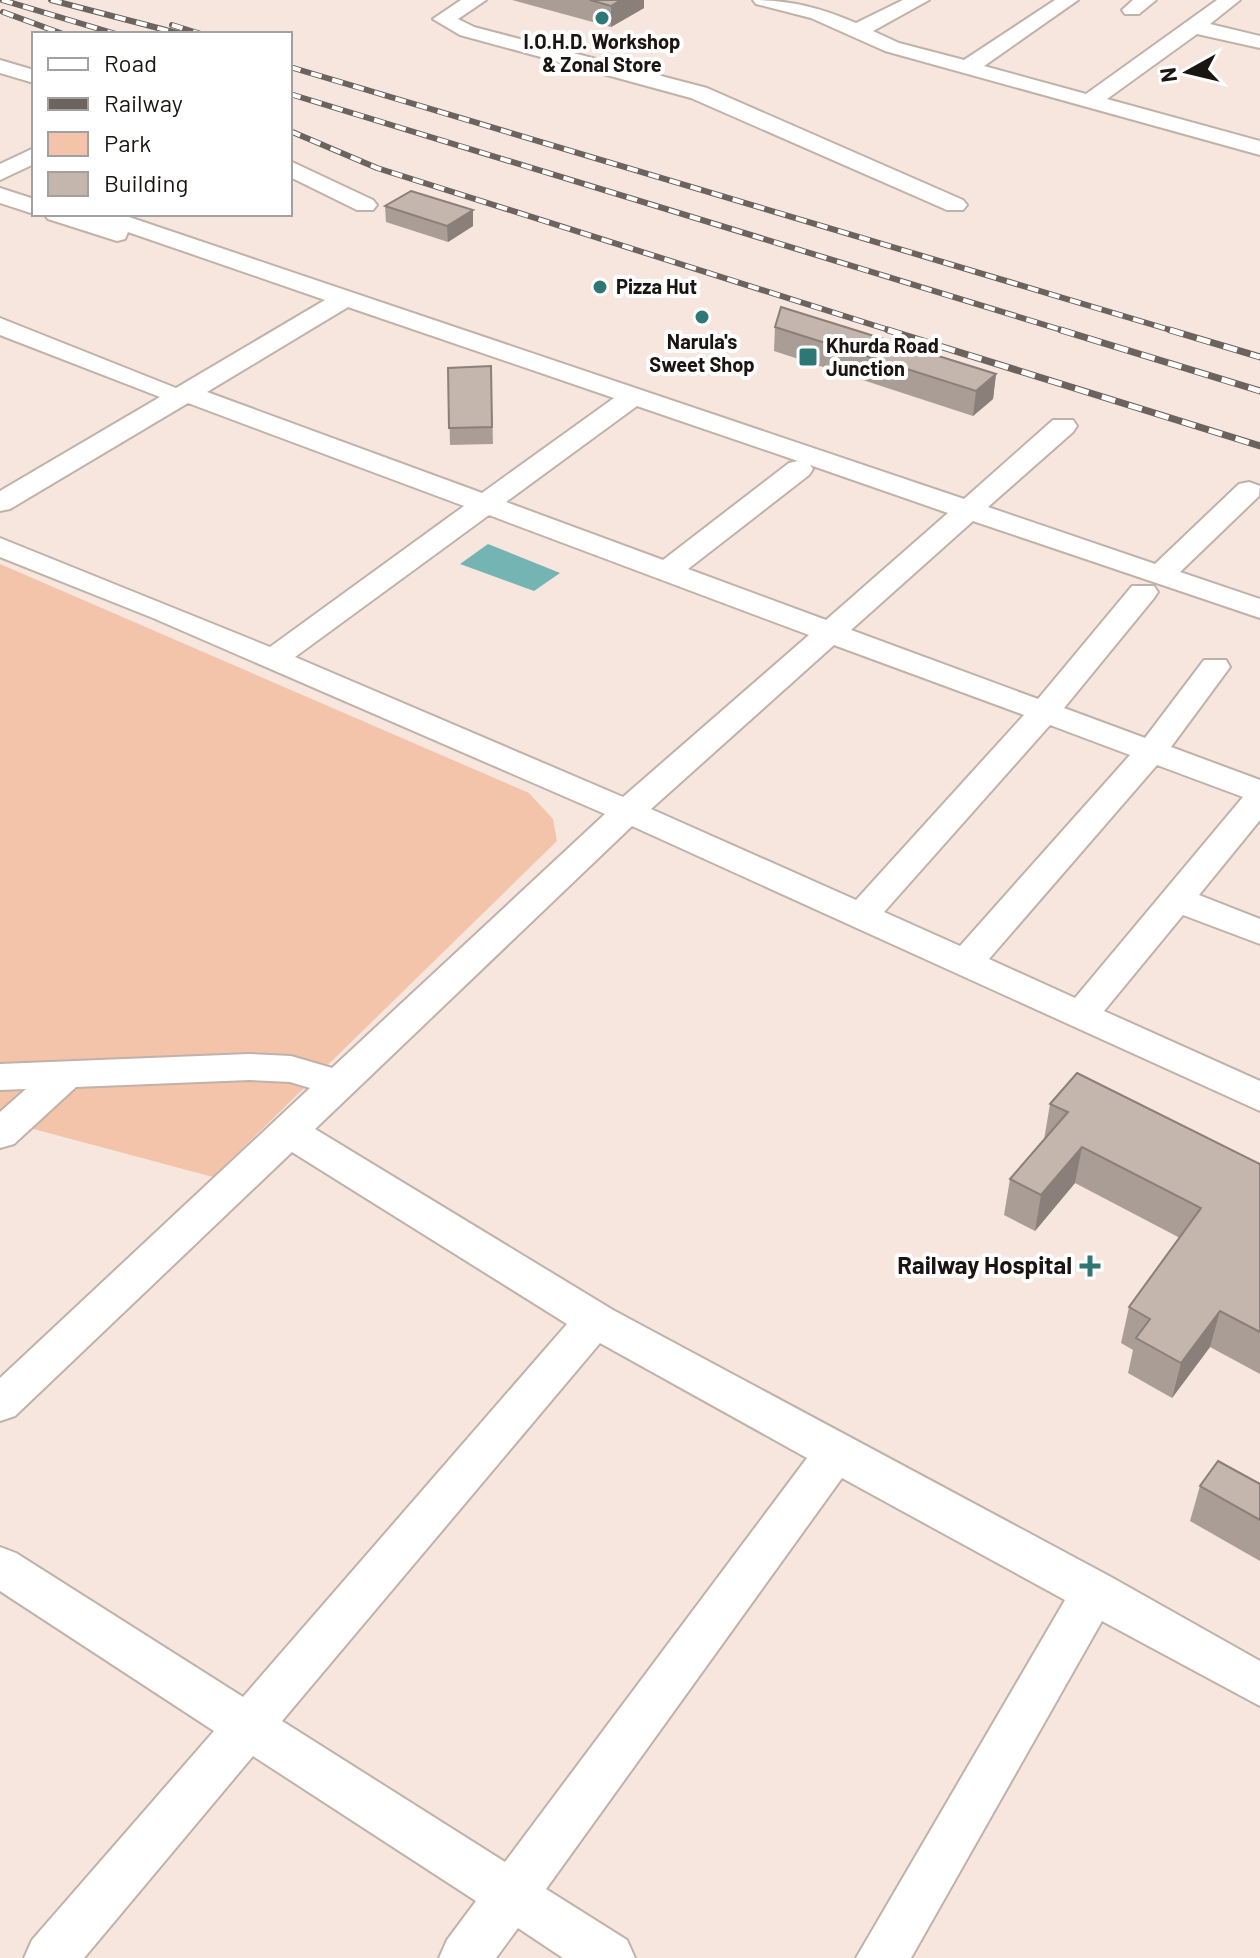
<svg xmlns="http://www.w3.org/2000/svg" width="1260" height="1958" font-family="Barlow,sans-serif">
<rect width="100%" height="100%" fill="#f6e6dd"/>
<polygon fill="#f3c4a9" points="0,564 529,793 553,819 557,841 213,1177 0,1120"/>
<polygon fill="#74b5b3" points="488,544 560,573 534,591 460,564"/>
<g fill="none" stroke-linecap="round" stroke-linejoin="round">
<defs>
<g id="minor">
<polygon points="461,0 486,0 458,19 474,27 707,88 963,200 967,205 963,210 947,210 691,98 460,35 433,19"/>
<path d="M753,0c38,0 68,8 103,23l47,-23h26l-56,31 26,12 65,17 91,-60h23l-94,66 102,28 131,-94h23l-30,24 50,12v12l-63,-14 -90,65 153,42v14l-375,-104 -74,-33 -55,-14z"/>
<polygon points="1133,0 1156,0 1139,14 1125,14 1122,10"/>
<polygon points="0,60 34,70 34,83 0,73"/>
<polygon points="34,148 34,164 0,180 0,164"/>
<polygon points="290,161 373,200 377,205 373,210 357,210 290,177"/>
<polygon points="0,188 34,199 34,214 0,203"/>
<path d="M44,214h76l844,285 89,-79h20l4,6 -4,6 -85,75 167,57 84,-80 10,-2 11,4 -1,10 -79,76 80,27v19l-287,-97 -122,109 187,69 94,-113h22l4,6 -4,6 -90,110 81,30 59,-78h22l4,7 -59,80 89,33v40l-61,75 61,24v25l-77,-29 -79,96 156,70v30l-628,-285 -317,303 298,181 498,267 149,84v45l-158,-85 -191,337h-55l209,-358 -223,-122 -296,411 81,51 8,18h-72l-45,-30 -22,30h-57l8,-18 29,-39 -223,-145 -169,202h-60l8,-18 182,-209 -214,-140v-44l16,6 227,144 324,-373 -275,-172 -277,264 -15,5v-43l310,-290 -20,-6 -41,-2 -173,7 -62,57 -14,4v-36l26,-23 -26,1v-26l249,-10 42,2 41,12 273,-254 -452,-196 -153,-61v-19l270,109 194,-141 -276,-103 -178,106 -10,2v-20l160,-94 -160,-62v-17l176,70 149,-88 -197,-68 -3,7 -8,2 -69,-22zM348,307l266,91 -132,95 -275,-101zM637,406l161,55 -9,2 -126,97 -157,-58zM810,465l138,48 -122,107 -138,-51 121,-94 4,-6zM489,515l320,120 -186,162 -328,-140zM834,645l190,70 -168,185 -205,-91zM1050,725l80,30 -170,191 -76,-34zM1157,765l86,32 -168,201 -86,-39zM600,1343l207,115 -302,404 -223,-141z"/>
</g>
</defs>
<use href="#minor" stroke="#c1b2a9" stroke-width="4"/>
<use href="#minor" fill="#fff" fill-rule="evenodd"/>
<defs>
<g id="rail-far1">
<polyline points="2,0 116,34"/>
<polyline points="51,0 181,34"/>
<polyline points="3,12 63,34"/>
<polyline points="172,25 201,34"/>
<polyline points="290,67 1177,332"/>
<polyline points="290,94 1068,332"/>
<polyline points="290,131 377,168 895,332"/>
</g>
<g id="rail">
<polyline points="888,330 1260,446"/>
<polyline points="1061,330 1260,391"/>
<polyline points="1170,330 1260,357"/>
</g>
</defs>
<use href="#rail-far1" stroke="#6d635e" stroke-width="6"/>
<use href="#rail" stroke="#6d635e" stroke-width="7"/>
<use href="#rail-far1" stroke="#fff" stroke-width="4" stroke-dasharray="11" stroke-linecap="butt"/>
<use href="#rail" stroke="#fff" stroke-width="5" stroke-dasharray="14" stroke-linecap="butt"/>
</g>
<g fill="#a99d95">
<polygon points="512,0 644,0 644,8 611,27"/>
<polygon points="385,206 473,210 473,226 448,242 386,222"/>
<polygon points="775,327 996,374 993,399 973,416 774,351"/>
<polygon points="491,366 493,444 450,445 448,368"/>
<polygon points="1050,1104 1260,1164 1260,1374 1210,1347 1172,1398 1128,1373 1133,1350 1121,1343 1129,1307 1180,1238 1075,1183 1035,1231 1004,1215 1010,1179 1044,1140"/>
<polygon points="1260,1484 1260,1561 1190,1521 1200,1486"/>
</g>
<g fill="#8a7f79">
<polygon points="621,0 644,0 644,8 611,27 611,6"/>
<polygon points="473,210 473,226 448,242 447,226"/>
<polygon points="996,374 993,399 973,416 976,391"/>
<polygon points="1082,1147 1075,1183 1035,1231 1041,1195"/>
<polygon points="1220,1311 1210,1347 1172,1398 1181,1363"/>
</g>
<g fill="#c5b6ad" stroke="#8a7f79" stroke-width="2">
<polygon points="590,0 621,0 611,6"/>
<polygon points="411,191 473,210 447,226 385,206"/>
<polygon points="781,307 996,374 976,391 775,327"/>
<polygon points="491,366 492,427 449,428 448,368"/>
<polygon points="1077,1073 1260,1164 1260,1332 1220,1311 1181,1363 1136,1338 1150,1319 1129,1307 1201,1208 1082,1147 1041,1195 1010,1179 1068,1112 1050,1104"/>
<polygon points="1218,1461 1260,1484 1260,1520 1200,1486"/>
</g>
<g fill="#2e7775" stroke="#fff" stroke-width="3">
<circle cx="602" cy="18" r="8"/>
<circle cx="600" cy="287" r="8"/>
<circle cx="702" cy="317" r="8"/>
<rect x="798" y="347" width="20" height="20" rx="4"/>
<path d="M1086 1254h8v8h8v8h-8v8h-8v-8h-8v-8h8z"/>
</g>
<g text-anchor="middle" stroke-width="8" stroke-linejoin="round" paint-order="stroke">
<g font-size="20" font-weight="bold" fill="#1a1512" stroke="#fff">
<text x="602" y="49">I.O.H.D. Workshop<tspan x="602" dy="23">&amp; Zonal Store</tspan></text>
<text x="616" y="294" text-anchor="start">Pizza Hut</text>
<text x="702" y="349">Narula's<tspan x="702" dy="23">Sweet Shop</tspan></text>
<text x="826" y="353" text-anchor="start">Khurda Road<tspan x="826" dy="23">Junction</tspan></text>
</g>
<g font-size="24" font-weight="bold" fill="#1a1512" stroke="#fff" text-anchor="end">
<text x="1072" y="1274">Railway Hospital</text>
</g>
</g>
<rect x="32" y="32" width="260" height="184" fill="#ffffff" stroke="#a3a1a0" stroke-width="2"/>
<rect x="48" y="58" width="40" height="12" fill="#ffffff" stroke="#a3a1a0" stroke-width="2"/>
<text x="104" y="72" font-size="24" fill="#1a1512">Road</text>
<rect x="48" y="98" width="40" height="12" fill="#6d635e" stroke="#a3a1a0" stroke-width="2"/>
<text x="104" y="112" font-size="24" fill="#1a1512">Railway</text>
<rect x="48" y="132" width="40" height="24" fill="#f3c4a9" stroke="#a3a1a0" stroke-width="2"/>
<text x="104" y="152" font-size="24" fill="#1a1512">Park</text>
<rect x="48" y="172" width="40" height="24" fill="#c5b6ad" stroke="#a3a1a0" stroke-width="2"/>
<text x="104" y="192" font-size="24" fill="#1a1512">Building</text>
<g transform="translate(1188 72) rotate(262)" stroke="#ffffff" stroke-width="6" paint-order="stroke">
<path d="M0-6L14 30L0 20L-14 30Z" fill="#1a1512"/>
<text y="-12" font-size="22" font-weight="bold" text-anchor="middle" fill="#1a1512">N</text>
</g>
</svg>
